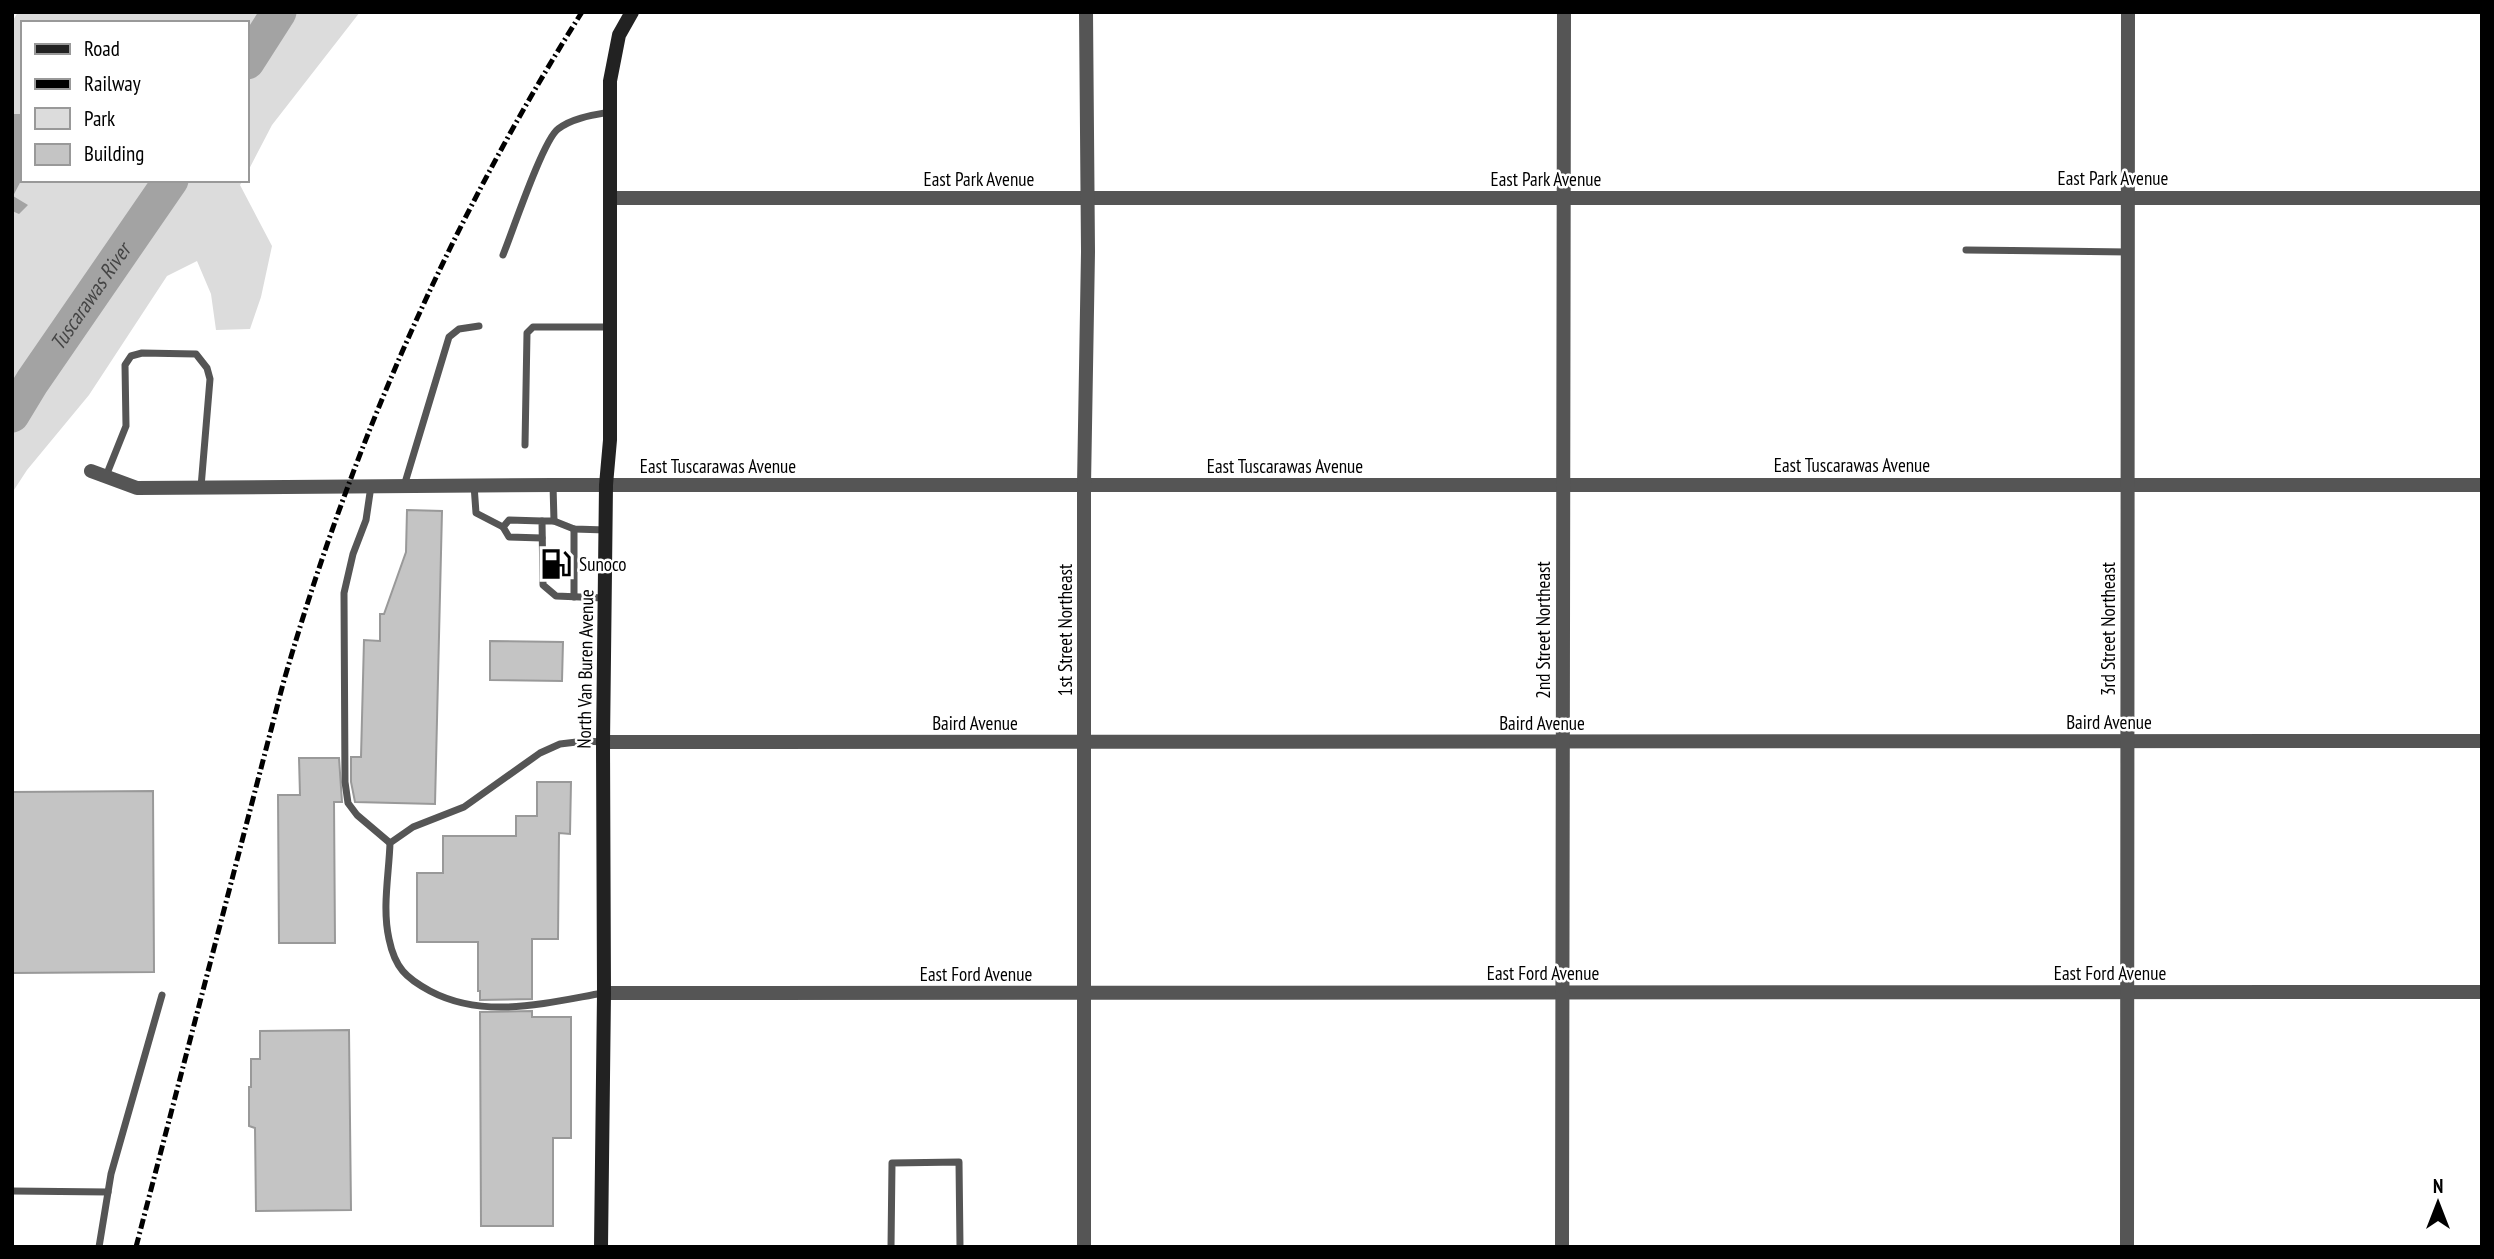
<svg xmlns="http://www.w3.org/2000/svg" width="2494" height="1259" font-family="'PT Sans Narrow',sans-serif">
<rect width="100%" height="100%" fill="#fff"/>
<polygon fill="#dcdcdc" points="18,12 360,12 272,125 247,173 247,23 23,23 23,180 243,180 240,185 272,246 261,297 250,329 216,330 211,294 197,261 167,276 89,395 27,470 12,493 12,22"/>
<polygon fill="#a3a3a3" points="12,114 23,114 23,177 13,196 28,205 19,214 12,211"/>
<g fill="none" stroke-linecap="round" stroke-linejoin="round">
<g stroke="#a3a3a3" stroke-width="35">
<polyline points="247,62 279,12"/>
<path id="s1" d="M12,415l20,-33 139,-202"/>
</g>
</g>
<g fill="#c4c4c4" stroke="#999" stroke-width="2">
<polygon points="407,510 442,511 435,804 355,802 351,782 351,757 361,757 364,640 380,641 380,614 384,614 406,552"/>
<polygon points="490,641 563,642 562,681 490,680"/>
<polygon points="299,758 339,758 342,802 334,802 335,943 279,943 278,795 300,795"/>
<polygon points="537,782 571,782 570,834 559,833 558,939 532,939 532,999 480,1000 480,991 478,991 478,942 417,942 417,873 443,873 443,836 516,836 516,816 537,816"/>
<polygon points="153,791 154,972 12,973 12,792"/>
<polygon points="532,1011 532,1017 571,1017 571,1138 553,1138 553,1226 481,1226 480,1012"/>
<polygon points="349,1030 351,1210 256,1211 255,1128 249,1126 249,1087 251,1087 251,1059 260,1059 260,1031"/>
</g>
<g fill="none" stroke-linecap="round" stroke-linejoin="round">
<g stroke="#555" stroke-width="7">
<polyline points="1966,250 2128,252"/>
<path d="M503,255c9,-22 40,-115 55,-126 14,-11 35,-14 52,-17"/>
<polyline points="525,445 527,333 533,327 609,327"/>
<polyline points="106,476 126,426 125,365 131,356 142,353 196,354 207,368 210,379 201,487"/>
<polyline points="474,485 476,513 503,527 509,520 542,521 543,585 556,596 604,598"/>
<polyline points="553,485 554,521"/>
<polyline points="371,486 366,520 353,554 344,593 345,782 348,803 357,815 390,843"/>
<polyline points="404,486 449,337 459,329 479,326"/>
<polyline points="542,521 554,521 574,529 606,530"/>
<polyline points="503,527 509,537 542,538"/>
<polyline points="574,529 574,597"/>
<path d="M603,742l-18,-1 -25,3 -20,9 -76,54 -51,20 -23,16c-1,31 -8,65 -1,96 6,29 17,39 41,52 55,29 116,12 173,2"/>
<polyline points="12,1191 108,1192"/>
<polyline points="99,1247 111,1174 162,995"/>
<polyline points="891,1247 892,1163 959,1162 960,1247"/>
</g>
<g stroke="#555" stroke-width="14">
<polyline points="611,198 2482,198"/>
<polyline points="91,471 137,488 553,485 2482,485"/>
<polyline points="603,742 2482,741"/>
<polyline points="604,993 2482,992"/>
<polyline points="1084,1247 1084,485 1088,252 1086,12"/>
<polyline points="1562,1247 1564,12"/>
<polyline points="2127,1247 2128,12"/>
</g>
<polyline stroke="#222" stroke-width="14" points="601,1247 604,993 603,742 606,485 610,440 610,81 619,35 632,12"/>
<path stroke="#000" stroke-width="5" stroke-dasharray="10 3.5 2 3.5" stroke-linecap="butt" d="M136,1247l147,-563c68,-237 167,-463 299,-672"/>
</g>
<defs>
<symbol id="fuel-bare" viewBox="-9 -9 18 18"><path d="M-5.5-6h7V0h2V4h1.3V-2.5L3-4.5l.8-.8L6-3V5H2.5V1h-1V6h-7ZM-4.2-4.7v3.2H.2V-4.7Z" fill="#000" stroke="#fff" stroke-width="2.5" paint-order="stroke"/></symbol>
</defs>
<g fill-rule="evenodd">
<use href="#fuel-bare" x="534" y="542" width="44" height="44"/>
</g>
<g text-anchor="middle" stroke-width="5" stroke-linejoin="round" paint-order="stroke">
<g font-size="19" fill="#000" stroke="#fff">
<text x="2113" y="185">East Park Avenue</text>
<text x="979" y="186">East Park Avenue</text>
<text x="1546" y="186">East Park Avenue</text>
<text x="1852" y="472">East Tuscarawas Avenue</text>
<text x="718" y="473">East Tuscarawas Avenue</text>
<text x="1285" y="473">East Tuscarawas Avenue</text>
<text transform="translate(2108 629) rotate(-90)" y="7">3rd Street Northeast</text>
<text transform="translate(1065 630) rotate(-90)" y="7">1st Street Northeast</text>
<text transform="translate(1543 630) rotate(-90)" y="7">2nd Street Northeast</text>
<text transform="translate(585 669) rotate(-89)" y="7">North Van Buren Avenue</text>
<text x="2109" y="729">Baird Avenue</text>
<text x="975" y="730">Baird Avenue</text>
<text x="1542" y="730">Baird Avenue</text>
<text x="1543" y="980">East Ford Avenue</text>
<text x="2110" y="980">East Ford Avenue</text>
<text x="976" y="981">East Ford Avenue</text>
</g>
<g font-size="19" fill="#000" stroke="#fff" text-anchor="start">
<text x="579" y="571">Sunoco</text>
</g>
<g font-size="21" font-style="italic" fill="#444" stroke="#fff">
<text dy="7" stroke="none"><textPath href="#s1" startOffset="142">Tuscarawas River</textPath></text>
</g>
</g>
<rect width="2494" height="1259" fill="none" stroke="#000000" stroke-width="28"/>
<rect x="21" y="21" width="228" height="161" fill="#ffffff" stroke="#999999" stroke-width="2"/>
<rect x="35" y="44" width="35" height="10" fill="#222222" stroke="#999999" stroke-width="2"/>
<text x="84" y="56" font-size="21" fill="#000000">Road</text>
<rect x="35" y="79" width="35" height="10" fill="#000000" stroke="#999999" stroke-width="2"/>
<text x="84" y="91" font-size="21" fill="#000000">Railway</text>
<rect x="35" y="108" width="35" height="21" fill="#dcdcdc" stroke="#999999" stroke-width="2"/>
<text x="84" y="126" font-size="21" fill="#000000">Park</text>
<rect x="35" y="144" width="35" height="21" fill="#c4c4c4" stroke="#999999" stroke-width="2"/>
<text x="84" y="161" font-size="21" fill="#000000">Building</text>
<g transform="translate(2438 1203)" stroke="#ffffff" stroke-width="5" paint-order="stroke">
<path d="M0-5L12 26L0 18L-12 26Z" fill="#000000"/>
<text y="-10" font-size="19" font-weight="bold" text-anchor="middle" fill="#000000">N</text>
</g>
</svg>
